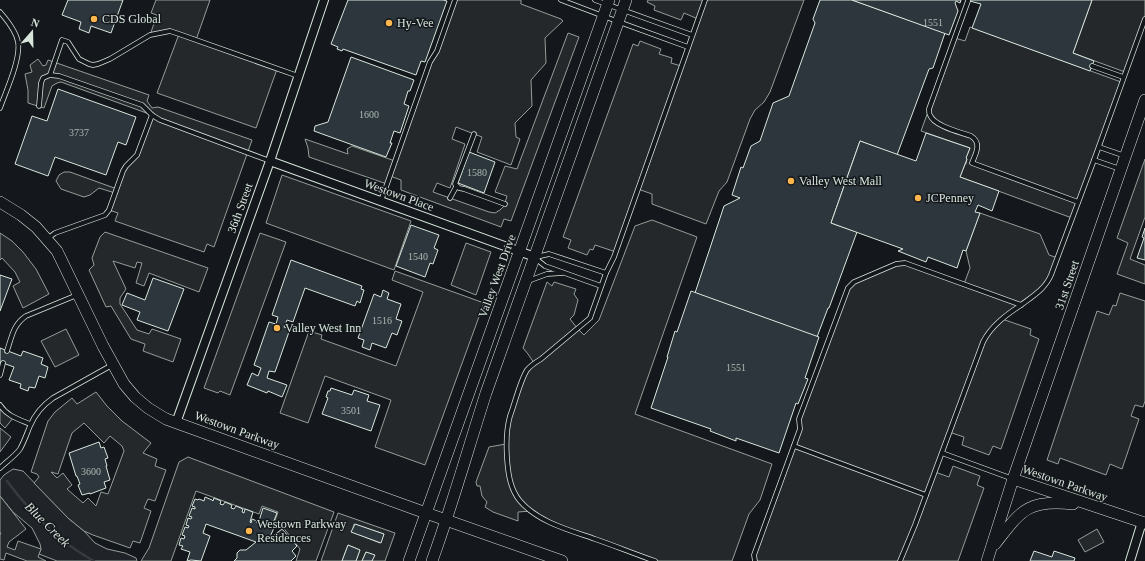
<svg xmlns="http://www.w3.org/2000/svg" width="1145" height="561" font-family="Georgia,serif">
<rect width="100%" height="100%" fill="#14181c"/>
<polygon fill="#202428" stroke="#939e99" points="13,469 23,471 68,518 84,531 95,543 107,549 125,553 136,558 137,561 57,561 39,554 41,549 40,544 32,528 13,512 0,496 0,480 4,475"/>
<g fill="#24282b" stroke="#939e99" fill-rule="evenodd">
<polygon points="156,0 210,0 196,40 277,69 256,128 157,93 179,34 170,31 150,35 157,15 151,13"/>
<polygon points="455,0 521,0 521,4 561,19 563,21 545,38 546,63 531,80 532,106 515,123 516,137 520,139 511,165 477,152 482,137 456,127 452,139 465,144 450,188 437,183 433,192 489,212 495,213 500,210 504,206 507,196 495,192 505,166 517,169 568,33 579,37 511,221 504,219 501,227 401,190 401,180 390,176 387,184 309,157 308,148 305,139 348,154 347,149 352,146 395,161"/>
<polygon points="648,0 804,0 770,92 764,102 755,110 750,119 727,182 719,191 706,224 652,204 652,194 638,189 616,252 595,245 593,250 590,249 587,255 568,248 571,240 563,237 633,44 638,46 640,41 661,49 659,54 672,58 671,63 681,66 698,19 684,13 681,20 654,10 655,6 647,2"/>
<polygon points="1092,0 1145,0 1145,19 1125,72 1073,53"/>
<polygon points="970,27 1121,82 1072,218 960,177 965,164 966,164 967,159 966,158 970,148 921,131 955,38 965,41"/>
<polygon points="38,59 43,66 46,65 48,60 149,95 147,101 152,108 158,107 252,140 214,247 207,244 204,252 115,221 118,213 109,210 115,193 99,188 90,195 84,197 61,189 56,181 59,175 64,172 70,172 117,189 123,171 137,155 152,115 61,82 57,83 52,86 44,108 28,103 28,90 25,74 32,72 30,65"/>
<polygon points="1145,159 1145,217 1130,259 1145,265 1145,284 1117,274 1128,243 1117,238"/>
<polygon points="282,175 411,221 394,270 266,223"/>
<polygon points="980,213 1040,234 1049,255 1058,258 1048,282 1002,319 1031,329 1030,335 1039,339 1001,449 993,446 989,455 962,445 964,437 949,432 935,472 949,477 953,466 980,476 977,485 984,488 958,561 755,561 754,555 800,429 799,419 848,288 854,282 900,263 964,284 970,268 966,251"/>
<polygon points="652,220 697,237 635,414 772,464 760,500 749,514 732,561 655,561 570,530 531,511 518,512 518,521 493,512 485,507 487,502 482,496 480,486 477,486 476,482 489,447 506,444 506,434 522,380 534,363 528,354 523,348 547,282 552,286 554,282 576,289 574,294 578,300 574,315 570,319 577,328 584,335 599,320 635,226"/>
<polygon points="105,232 208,268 199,292 149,273 144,286 136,283 142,263 137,262 135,268 113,261 126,289 120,298 120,304 137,330 149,334 152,329 181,339 173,362 143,351 145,344 131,339 111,306 106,307 89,270 94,265 92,258 100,237"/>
<polygon points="0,233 12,241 23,252 36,269 49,294 23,308 13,286 20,282 15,272 2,258 0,260"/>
<polygon points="260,233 286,242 230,395 220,391 218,393 204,388"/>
<polygon points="466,243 491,252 476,295 451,285"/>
<polygon points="395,271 484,303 425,465 375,447 391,400 325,376 308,423 280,413 309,331 322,335 321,339 396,366 423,292 392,280"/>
<polygon points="1120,293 1145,301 1145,401 1143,407 1135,405 1131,416 1139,419 1122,469 1110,464 1106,475 1060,458 1058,464 1047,460 1097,311 1109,315 1113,305 1116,306"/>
<polygon points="66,329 79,355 55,367 41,341"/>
<path d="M96,392l11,14 15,15 29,22 -8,10 14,6 -2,7 11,4 -11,31 -7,-2 -4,9 7,3 -11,32 -7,-2 -3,7 -37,-13 -9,-4 -16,-13 -34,-35 5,-6 -2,-3 -6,-2 17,-51 7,-9 17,-14 5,6zM84,423l20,20 6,-7 12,10 2,5 -16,43 -7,-2 -5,14 -8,-8 -5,5 -16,-14 5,-4 -9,-12 -6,5 -6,-6 7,2 14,-41z"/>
<polygon points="0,405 13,418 5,428 0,423"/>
<polygon points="0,428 11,437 0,452"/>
<polygon points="188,457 334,512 316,561 296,561 300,549 282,526 279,528 273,526 278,512 262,506 259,514 196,491 171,561 141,561 149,548 179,462"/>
<polygon points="0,496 26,529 9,542 7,547 15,550 18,541 41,549 38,557 46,561 27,561 6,553 4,560 0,559 0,534 1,534 0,532"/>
<path d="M338,513l57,20 -10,28h-13l2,-6 -8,-3 -4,9h-6l4,-11 -12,-5 -6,16h-21zM354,524l30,10 -4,9 -28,-11z"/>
<polygon points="1097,529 1104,542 1085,552 1078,540"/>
</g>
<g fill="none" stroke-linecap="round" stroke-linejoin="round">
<path stroke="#363b3e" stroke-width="2.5" d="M7,481c23,31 52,61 87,80"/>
</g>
<g fill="#2c363c" stroke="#d8e6dc">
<polygon points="68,0 123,0 111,33 91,26 89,33 79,29 81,22 62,15"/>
<polygon points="348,0 443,0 447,1 425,62 421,61 416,75 343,49 342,51 337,49 338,47 331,44"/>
<polygon points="820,0 852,0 945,33 933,68 929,69 897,155 860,141 831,223 857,232 829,308 828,308 817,337 695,293 724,206 740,198 732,195 741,167 743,168 751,146 760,141 773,103 789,96 815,23 813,19"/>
<polygon points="852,0 961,0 960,3 956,1 955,3 958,11 949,35"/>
<polygon points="966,0 1092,0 1073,53 1094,61 1090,71 972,28 981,4"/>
<polygon points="351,57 414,80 410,91 408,91 404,104 409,106 400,133 394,131 390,143 392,143 386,157 314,131 315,126 328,122"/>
<polygon points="58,89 136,117 126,145 118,142 106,175 55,157 48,176 15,164 32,116 47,121"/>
<polygon points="926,133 970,148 966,158 967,159 960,177 999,191 992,211 978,205 975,212 980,213 966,251 963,250 957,268 928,257 926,262 898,251 903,249 831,223 860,141 916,161"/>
<polygon points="469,152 495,162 484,193 458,183"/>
<polygon points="411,225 439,235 434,248 438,250 433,264 430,263 425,277 396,266"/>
<polygon points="1145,228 1145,260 1137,258 1144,238 1142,237"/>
<polygon points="291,260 362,286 361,289 364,290 360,303 357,301 355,306 305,288 293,322 287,320 284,327 290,329 275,372 269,371 267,378 287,385 282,397 268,391 267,393 247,385 252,373 258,376 261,368 254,365 269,322 276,324 278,317 272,315"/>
<polygon points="0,275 12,279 0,311"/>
<polygon points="153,278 184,289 168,331 137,320 140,312 122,305 127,293 145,300"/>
<polygon points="383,290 389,293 387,299 401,304 396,319 402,321 397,335 392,333 386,348 372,343 370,350 362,347 364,340 358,338 374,294 381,297"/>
<polygon points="691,291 819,337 805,378 808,379 798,404 796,403 779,453 736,438 736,441 710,431 711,429 651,408 668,357 667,357 675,331 677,332"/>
<polygon points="0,348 21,356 23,351 43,358 41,364 48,367 45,378 39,376 35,388 29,387 28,391 20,388 21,384 9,380 14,367 0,362"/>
<polygon points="331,388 352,395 354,390 369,395 367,401 380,405 371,431 322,414 328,398 326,397 328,391 330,391"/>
<polygon points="99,442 101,448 104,447 108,458 105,459 107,466 106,466 110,480 104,482 106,488 90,494 90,493 82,495 78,485 80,484 77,476 76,476 69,453"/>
<polygon points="205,497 212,500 213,501 214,498 221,501 220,504 223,505 225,502 232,505 231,508 234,509 236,506 243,509 242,512 244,513 245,509 253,512 250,522 251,523 252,519 257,521 256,522 260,523 260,522 259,521 263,508 277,513 272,526 270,525 269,527 274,528 269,539 282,529 297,546 292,551 296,556 291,561 234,561 237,558 237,553 240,550 246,550 256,542 206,524 203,533 210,536 201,561 191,560 187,561 190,552 181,549 183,546 179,545 181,538 184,539 185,536 182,535 185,527 188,528 189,526 186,525 188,518 191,519 192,517 189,516 192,508 195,509 195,507 192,506 195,499 198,500 199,499 204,501"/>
<polygon points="355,524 384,534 381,543 351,532"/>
<polygon points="348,545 360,550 356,561 342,561"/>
<polygon points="1034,551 1052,557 1054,551 1075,558 1074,561 1030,561"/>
<polygon points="366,552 375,555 372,561 362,561"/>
</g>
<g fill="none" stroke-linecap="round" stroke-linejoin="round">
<defs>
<g id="lane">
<polyline points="561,0 619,22 688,47"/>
<polyline points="595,0 692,35"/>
<path d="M968,1l-39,108c0,1 0,5 1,6 4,11 30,17 41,21 11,7 5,17 1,27l106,39"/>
<path d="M0,12c7,8 16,19 18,30 3,17 -12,49 -18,66"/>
<polyline points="1092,66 1123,77"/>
<polyline points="50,75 62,40 68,42 79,59 89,64 93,65 98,64 110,59 150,35 170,31 179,34 298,76"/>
<polyline points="39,106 41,83 43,78 50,75 59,76 142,105 152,115 160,120 270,161"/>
<polyline points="474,134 455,184 459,188 464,189 505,204"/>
<polyline points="1099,147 1125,156"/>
<polyline points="1094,160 1120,169"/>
<polyline points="450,198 456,187"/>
<polyline points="381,201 430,62 437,51 455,0"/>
<polyline points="47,239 55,233 105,215 109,210 123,171 126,166 137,155 152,115"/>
<polyline points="536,257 549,254 606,273"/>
<polyline points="535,258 545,266 601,286"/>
<polyline points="528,281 547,274 562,273"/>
<path d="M7,351c5,-15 6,-26 19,-35l51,-21"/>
<polyline points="0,375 3,363"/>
<path d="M0,405c7,11 18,14 30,19"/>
<polyline points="794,446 926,495"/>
<polyline points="942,453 1013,479"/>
<path d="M0,468c6,-6 15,-12 20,-19 4,-7 7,-16 10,-23 5,-12 13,-21 23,-28l59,-33"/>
<path d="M655,561c-20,-7 -40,-15 -60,-22 -26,-9 -57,-17 -75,-38 -10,-12 -12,-28 -13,-43 -1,-15 -1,-28 3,-42 5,-13 10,-35 17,-46 4,-5 9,-8 14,-11l49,-41 16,-45 8,-16 91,-257"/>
<polyline points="755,561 754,555 800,429 799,419 848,288 854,282 896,264 905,263 1021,305"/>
<path d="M900,561l15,-36 68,-183c8,-16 23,-27 38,-37 12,-9 24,-16 30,-30l43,-115 51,-141"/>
</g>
<g id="street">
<polyline points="270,161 535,257"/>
<polyline points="176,423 270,161 324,0"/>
<polyline points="1130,561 1142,522"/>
</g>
<g id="secondary">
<polyline points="0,202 21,215 36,227 57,251 103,346 124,384 135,397 148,408 166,419 412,508 562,561"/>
<polyline points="1013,479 1145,523"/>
<path d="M995,544c26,-33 32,-45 78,-40"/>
<polyline points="409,561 609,0"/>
<path d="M432,561c20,-55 36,-112 54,-168l140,-393"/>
<polyline points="987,561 1013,479 1145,100"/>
</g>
</defs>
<use href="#lane" stroke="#d8e6dc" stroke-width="5.5"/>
<use href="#street" stroke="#d8e6dc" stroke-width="10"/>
<use href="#secondary" stroke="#d8e6dc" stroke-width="12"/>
<use href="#lane" stroke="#14181c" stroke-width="4"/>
<use href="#street" stroke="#14181c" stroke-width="8"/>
<use href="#secondary" stroke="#14181c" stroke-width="11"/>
</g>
<g fill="#ffb74d" stroke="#14181c" stroke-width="1.5">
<circle cx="94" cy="19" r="4"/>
<circle cx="389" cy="23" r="4"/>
<circle cx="791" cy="181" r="4"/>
<circle cx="918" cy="198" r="4"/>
<circle cx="277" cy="328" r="4"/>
<circle cx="249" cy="531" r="4"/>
</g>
<g text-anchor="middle" stroke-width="3" stroke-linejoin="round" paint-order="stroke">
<g font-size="10" fill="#adbab4">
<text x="933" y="26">1551</text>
<text x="369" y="118">1600</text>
<text x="79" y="136">3737</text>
<text x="477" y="176">1580</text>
<text x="418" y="260">1540</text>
<text x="382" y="324">1516</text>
<text x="736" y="371">1551</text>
<text x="351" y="414">3501</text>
<text x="91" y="475">3600</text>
</g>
<g font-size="12" fill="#d8e6dc" stroke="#14181c" text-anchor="start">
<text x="102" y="23">CDS Global</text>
<text x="397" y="27">Hy-Vee</text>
<text x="799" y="185">Valley West Mall</text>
<text x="926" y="202">JCPenney</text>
<text x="285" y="332">Valley West Inn</text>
<text x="257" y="528">Westown Parkway<tspan x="257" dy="14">Residences</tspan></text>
</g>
<g font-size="12" fill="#d8e6dc" stroke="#14181c">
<text transform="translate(399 195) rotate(20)" y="4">Westown Place</text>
<text transform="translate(240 208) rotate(-70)" y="4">36th Street</text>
<text transform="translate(497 276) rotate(-70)" y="4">Valley West Drive</text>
<text transform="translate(1067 285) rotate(-71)" y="4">31st Street</text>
<text transform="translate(237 430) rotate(20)" y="4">Westown Parkway</text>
<text transform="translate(1065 483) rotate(19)" y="4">Westown Parkway</text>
</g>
<g font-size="13" font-style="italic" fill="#d8e6dc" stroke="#14181c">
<text transform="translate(48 524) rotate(45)" y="5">Blue Creek</text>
</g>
</g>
<g transform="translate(32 32) rotate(20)" stroke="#14181c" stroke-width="3" paint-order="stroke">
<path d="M0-3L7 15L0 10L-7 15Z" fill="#d8e6dc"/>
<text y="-6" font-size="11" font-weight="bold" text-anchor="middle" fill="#d8e6dc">N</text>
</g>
</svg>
